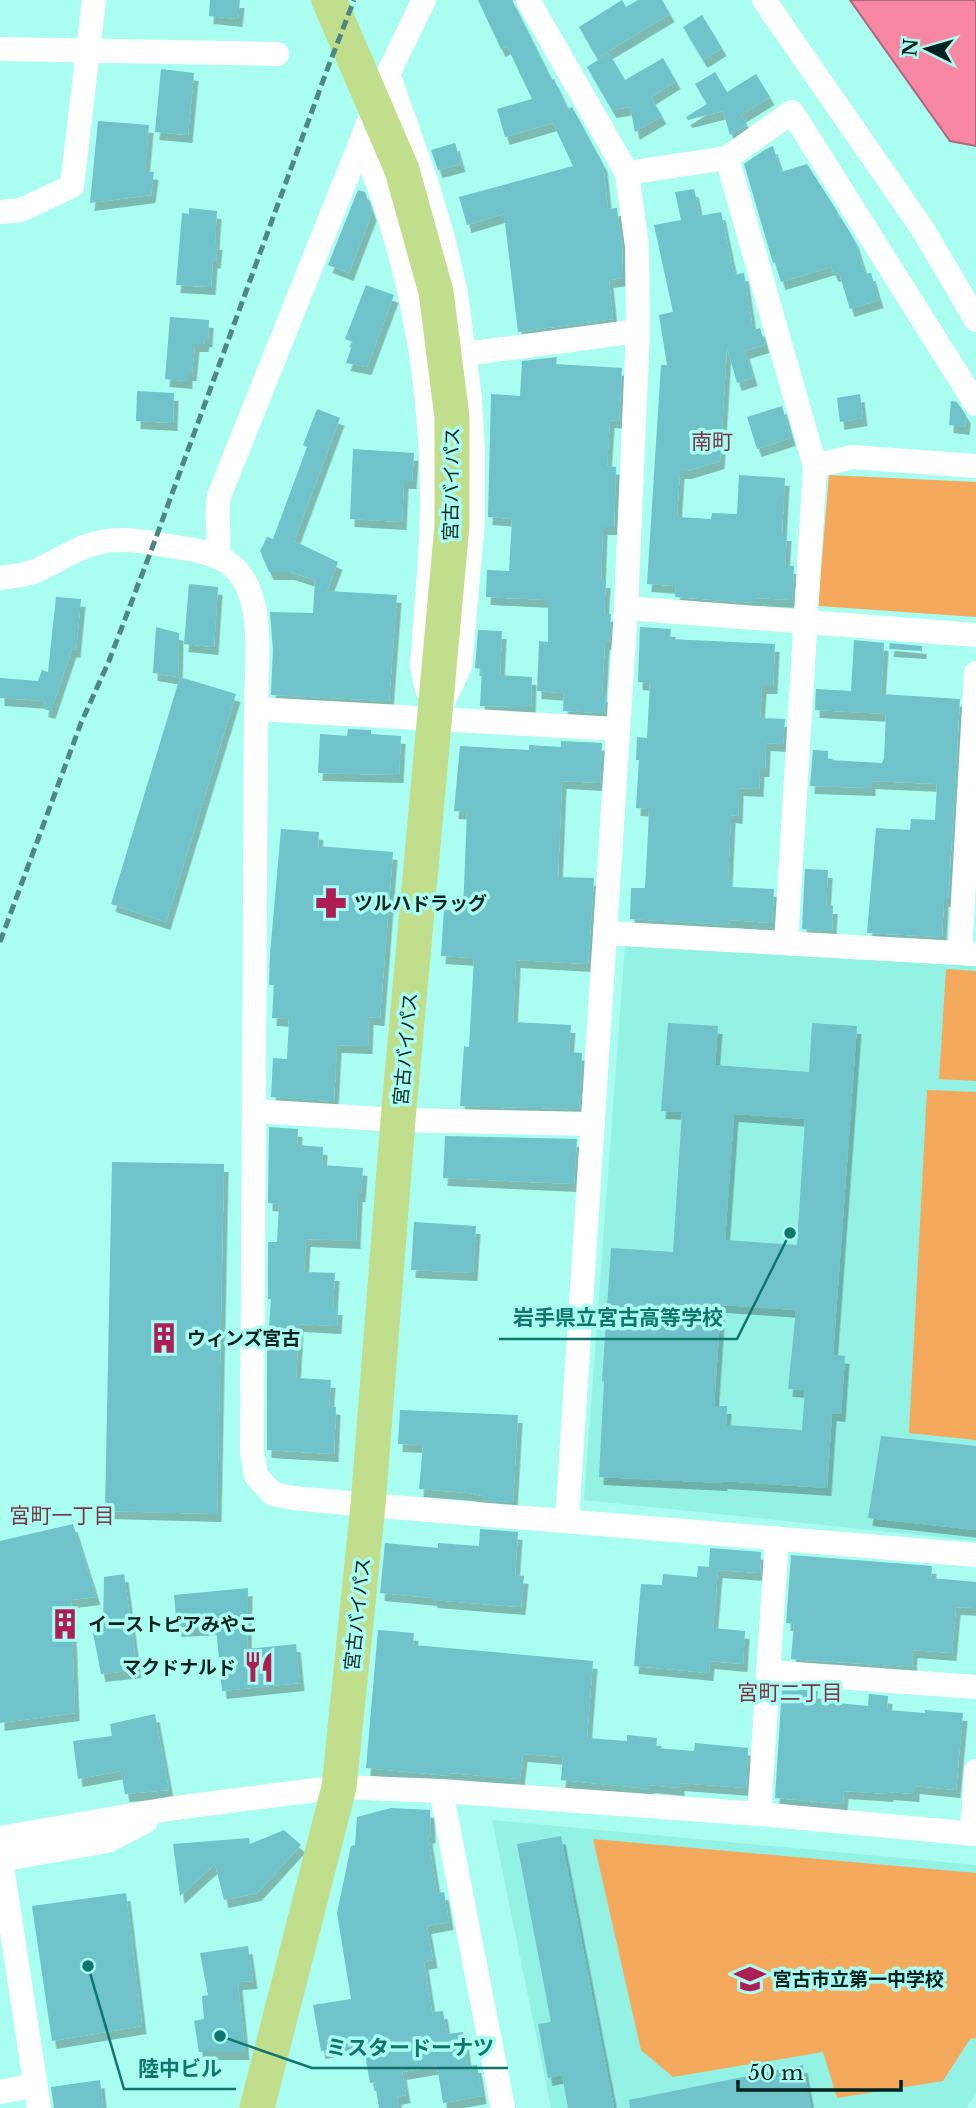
<svg xmlns="http://www.w3.org/2000/svg" width="976" height="2108" font-family="'Libre Baskerville','Noto Sans JP',serif">
<defs>
<filter id="shadow"><feDropShadow dx="4.5" dy="8" stdDeviation="0" flood-color="#0004"/></filter>
</defs>
<rect width="100%" height="100%" fill="#aafdf1"/>
<g fill="#94f2e5">
<polygon points="625,945 976,966 976,1541 584,1500"/>
<polygon points="492,1820 976,1865 976,2094 966,2108 551,2108"/>
</g>
<g fill="#f5a95c">
<polygon points="829,475 976,482 976,617 818,606"/>
<polygon points="946,969 976,971 976,1081 939,1079"/>
<polygon points="927,1090 976,1092 976,1440 909,1433"/>
<polygon points="593,1839 976,1873 976,2038 970,2039 943,2081 837,2098 823,2052 673,2077 641,2050"/>
</g>
<polygon fill="#f787a3" stroke="#ad697b" stroke-width="2" points="850,0 976,0 976,146 950,141"/>
<g fill="#6fc2cb" fill-rule="evenodd" filter="url(#shadow)">
<polygon points="210,0 240,0 238,19 209,16"/>
<polygon points="478,0 512,0 552,80 554,79 568,109 572,107 603,164 608,209 617,208 622,247 623,278 609,280 613,319 518,332 504,214 467,225 459,197 573,166 553,123 505,137 497,109 532,99 507,46 501,49"/>
<polygon points="622,0 626,7 638,0 662,0 670,14 597,58 579,27"/>
<polygon points="702,15 722,48 703,60 683,27"/>
<polygon points="609,53 625,80 663,58 676,81 651,97 662,116 635,132 630,107 612,110 587,67"/>
<polygon points="161,69 194,73 188,135 155,132"/>
<polygon points="715,72 727,92 756,74 770,97 741,115 747,125 730,135 723,111 688,120 686,117 707,104 695,84"/>
<polygon points="98,121 149,125 145,171 154,172 151,195 90,203"/>
<polygon points="455,143 461,164 438,170 431,150"/>
<polygon points="773,146 781,172 807,164 837,211 839,219 841,218 854,239 865,274 871,273 879,300 850,309 839,273 834,274 831,267 781,282 775,262 773,263 744,164 766,149"/>
<polygon points="694,189 700,216 721,212 734,275 744,273 753,330 760,328 765,345 745,351 753,378 737,383 727,348 720,461 687,471 680,471 677,517 711,519 712,513 737,514 739,475 785,478 782,533 787,533 785,566 794,566 792,600 757,598 757,603 675,597 676,586 647,584 661,365 667,365 659,315 673,312 654,225 681,220 675,192"/>
<polygon points="358,190 365,192 372,213 349,273 328,265"/>
<polygon points="189,208 217,211 215,242 218,242 216,261 213,260 211,287 176,285 182,213 189,214"/>
<polygon points="366,285 394,295 367,367 346,363 353,342 345,339"/>
<polygon points="170,317 209,320 208,339 205,339 204,344 195,344 192,373 188,373 188,381 165,379"/>
<polygon points="557,357 556,364 622,368 619,421 610,420 607,466 616,467 614,527 603,527 601,580 606,580 604,614 611,614 609,642 605,642 602,694 606,694 604,713 563,711 564,693 537,691 539,641 548,642 548,600 486,597 487,570 509,571 512,519 488,517 491,394 520,396 522,361"/>
<polygon points="137,391 174,393 173,423 136,421"/>
<polygon points="860,394 863,418 840,422 837,398"/>
<polygon points="951,401 957,402 966,415 965,427 949,425"/>
<polygon points="782,406 791,438 757,449 747,417"/>
<polygon points="317,409 340,418 294,541 338,562 327,591 397,595 389,701 271,695 273,650 270,612 313,613 315,580 290,572 269,572 260,551 267,537 273,539 307,447 303,445"/>
<polygon points="353,449 414,453 412,481 404,481 402,522 350,519"/>
<polygon points="189,584 218,587 214,647 184,644"/>
<polygon points="56,597 81,599 76,650 72,649 51,711 44,709 45,701 0,698 0,678 38,681 42,670 48,672"/>
<polygon points="156,627 179,633 178,677 153,673"/>
<polygon points="640,627 671,629 670,639 775,644 773,686 762,686 760,718 785,719 783,744 766,743 765,769 760,769 759,789 739,788 738,816 731,815 728,880 732,880 732,887 774,889 772,923 730,920 729,925 630,919 631,888 645,888 648,834 649,809 636,808 639,760 636,760 637,737 647,738 650,683 638,682"/>
<polygon points="478,630 502,631 500,675 532,677 531,707 480,706 482,669 475,668"/>
<polygon points="854,640 884,643 881,694 960,699 949,886 948,899 944,899 942,937 867,933 876,828 910,830 911,819 935,820 937,784 871,781 871,788 810,786 813,750 828,751 828,760 882,763 884,758 886,714 815,710 816,689 851,691"/>
<polygon points="890,643 922,646 922,651 889,649"/>
<polygon points="180,677 236,694 166,922 111,904"/>
<polygon points="348,729 371,730 371,734 401,736 399,775 318,773 320,734 347,736"/>
<polygon points="561,741 602,743 600,783 562,781 558,877 594,878 588,964 516,960 513,1022 571,1025 569,1052 582,1053 579,1109 460,1106 464,1046 469,1047 474,958 441,956 444,910 463,911 467,812 454,811 460,746 529,750 529,745 561,747"/>
<polygon points="281,829 319,832 318,846 393,852 380,1018 369,1017 368,1046 337,1045 334,1101 271,1097 273,1058 287,1059 289,1019 272,1018 274,985 269,985 270,954"/>
<polygon points="805,869 828,870 826,906 833,906 832,931 802,929"/>
<path d="M668,1023l50,3 -3,39 94,7 3,-49 45,3 -24,329 12,1 -4,58 -9,-1 -5,75 -104,-7v2l-124,-6 5,-95 -2,-1 9,-133 62,4 9,-140 -21,-1zM734,1114l71,5 -8,126 -72,-5zM721,1305l75,5 -8,79 17,1 -3,40 -76,-5 1,-19h-13z"/>
<polygon points="269,1127 298,1129 297,1145 323,1147 322,1165 363,1168 361,1194 358,1194 356,1241 306,1239 304,1272 335,1273 333,1307 338,1307 337,1326 299,1324 296,1378 331,1380 329,1406 336,1407 334,1454 267,1450 267,1352 271,1299 268,1299 268,1242 277,1242 279,1204 268,1203"/>
<polygon points="445,1136 577,1139 574,1184 443,1178"/>
<polygon points="112,1162 224,1164 217,1514 105,1511"/>
<polygon points="414,1222 476,1226 473,1273 411,1270"/>
<polygon points="400,1410 518,1415 513,1502 483,1500 483,1496 469,1493 419,1489 423,1445 398,1444"/>
<polygon points="881,1436 976,1446 976,1530 868,1518"/>
<polygon points="73,1524 96,1597 71,1600 75,1713 0,1723 0,1541"/>
<polygon points="480,1529 518,1532 515,1575 524,1576 521,1607 433,1600 433,1598 380,1593 385,1543 438,1548 438,1543 479,1546"/>
<polygon points="710,1548 761,1552 760,1573 718,1570 713,1628 745,1631 743,1664 710,1661 709,1673 634,1666 641,1584 662,1585 663,1574 697,1577 698,1566 709,1567"/>
<polygon points="791,1555 932,1566 931,1578 976,1582 976,1608 956,1607 952,1653 913,1650 912,1667 791,1659 794,1624 786,1623"/>
<polygon points="124,1574 137,1670 101,1674 93,1633 103,1631 104,1577"/>
<polygon points="248,1588 247,1649 296,1644 300,1683 222,1691 216,1627 177,1629 174,1595"/>
<polygon points="378,1630 414,1633 413,1645 593,1661 587,1738 627,1741 627,1735 657,1738 656,1748 694,1751 695,1743 748,1748 746,1788 680,1783 680,1788 650,1785 650,1789 561,1780 563,1757 523,1754 520,1779 450,1773 450,1776 366,1768"/>
<polygon points="782,1688 818,1691 817,1701 868,1706 869,1694 888,1696 887,1710 925,1713 925,1710 963,1713 956,1790 915,1786 915,1794 889,1792 889,1794 844,1791 843,1804 775,1798"/>
<polygon points="155,1714 169,1790 125,1794 121,1771 78,1779 73,1741 112,1736 110,1724"/>
<polygon points="391,1808 430,1810 431,1835 428,1836 437,1893 444,1892 449,1922 427,1926 433,1960 424,1962 432,2012 443,2011 447,2034 463,2032 468,2066 477,2065 482,2096 443,2103 437,2066 402,2072 406,2095 397,2097 399,2108 379,2108 375,2082 370,2083 363,2044 321,2051 313,2005 351,1999 337,1913 351,1846 355,1845 357,1817"/>
<polygon points="284,1830 301,1845 257,1893 224,1900 215,1864 180,1896 173,1844 249,1838 250,1844"/>
<polygon points="561,1836 614,2108 568,2108 562,2075 548,2078 538,2024 551,2022 517,1844"/>
<polygon points="126,1893 142,2026 52,2041 32,1906"/>
<polygon points="248,1946 253,1981 238,1982 245,2052 199,2052 194,2021 204,2019 202,1996 208,1995 200,1953"/>
<polygon points="803,2065 811,2108 630,2108 629,2100"/>
<polygon points="100,2080 103,2108 54,2108 51,2087"/>
</g>
<g fill="none" stroke-linecap="round" stroke-linejoin="round">
<g stroke="#fff" stroke-width="24">
<polyline points="528,0 627,173 637,246 638,331 626,608 567,1520"/>
<polyline points="764,0 922,228 976,320"/>
<polyline points="0,49 277,54"/>
<polyline points="388,74 427,184 444,242 456,294 470,398 473,453 473,522 460,666 441,707"/>
<path d="M362,144c48,111 70,237 70,358 0,55 -7,110 -10,165l5,22"/>
<polyline points="727,158 815,466 786,943"/>
<polyline points="627,173 727,158 792,112 976,404"/>
<polyline points="0,212 21,210 72,186 94,0"/>
<polyline points="465,354 638,331"/>
<polyline points="815,466 852,457 976,466"/>
<path d="M217,557c4,-20 -2,-40 2,-61l169,-422 36,-74"/>
<path d="M0,578c14,-2 29,-3 42,-10 16,-7 31,-18 48,-23 27,-9 53,-4 80,1 18,3 40,5 57,16 41,26 29,104 29,147l-4,742 4,25 17,18 21,4 74,7 608,50"/>
<polyline points="626,608 976,635"/>
<polyline points="256,709 618,729"/>
<polyline points="605,933 976,954"/>
<polyline points="960,953 976,673"/>
<polyline points="254,1111 398,1120 593,1124"/>
<polyline points="768,1672 976,1687"/>
<polyline points="441,1791 503,2108"/>
<polyline points="759,1814 777,1538"/>
<polyline points="972,1834 976,1771"/>
<polyline points="0,1838 168,1809 339,1787 441,1791 759,1814 976,1834"/>
<polyline points="0,1860 107,1841 146,1821"/>
<polyline points="1,1860 39,2108"/>
<polyline points="0,2092 35,2085"/>
</g>
<polyline stroke="#c1de8d" stroke-width="35" points="257,2108 339,1787 368,1505 398,1120 452,525 452,417 436,292 402,170 329,0"/>
<polyline stroke="#4f8880" stroke-width="5" stroke-dasharray="10 5" stroke-linecap="butt" points="0,942 81,723 109,661 154,543 327,70 354,0"/>
</g>
<defs>
<symbol id="pharmacy-bare" viewBox="-9 -9 18 18"><path d="M-2-6h4v4h4v4h-4v4h-4v-4h-4v-4h4Z" fill="#ae1e55" stroke="#aafdf1" stroke-width="2.5" paint-order="stroke"/></symbol>
<symbol id="building-bare" viewBox="-9 -9 18 18"><path d="M-4-6H4V6H1V3H-1V6H-4ZM-2.5-4.3h1.7v1.8h-1.7ZM.8-4.3h1.7v1.8H.8ZM-2.5-1h1.7V.8h-1.7ZM.8-1h1.7V.8H.8Z" fill="#ae1e55" stroke="#aafdf1" stroke-width="2.5" paint-order="stroke"/></symbol>
<symbol id="restaurant-bare" viewBox="-9 -9 18 18"><path d="M-5-6h1v4h1v-4h1v4h1v-4h1v5L-1.5 .5V6h-2V.5L-5-1ZM5-6V6H3V1.5H1.5Q1.5-4 5-6Z" fill="#ae1e55" stroke="#aafdf1" stroke-width="2.5" paint-order="stroke"/></symbol>
<symbol id="school-bare" viewBox="-9 -9 18 18"><path d="M0-5L7-2L0 1L-7-2ZM-4 1L0 2.5L4 1V4Q0 6-4 4Z" fill="#ae1e55" stroke="#aafdf1" stroke-width="2.5" paint-order="stroke"/></symbol>
</defs>
<g fill-rule="evenodd">
<use href="#pharmacy-bare" x="309" y="881" width="44" height="44"/>
<use href="#building-bare" x="142" y="1316" width="44" height="44"/>
<use href="#building-bare" x="43" y="1602" width="44" height="44"/>
<use href="#restaurant-bare" x="237" y="1645" width="44" height="44"/>
<use href="#school-bare" x="728" y="1957" width="44" height="44"/>
</g>
<g text-anchor="middle" stroke-width="7" stroke-linejoin="round" paint-order="stroke">
<g font-size="19" fill="#00221e" stroke="#aafdf1">
<text transform="translate(451 484) rotate(-89)" y="7">宮古バイパス</text>
<text transform="translate(405 1049) rotate(-85)" y="7">宮古バイパス</text>
<text transform="translate(357 1614) rotate(-84)" y="7">宮古バイパス</text>
</g>
<g font-size="19" font-weight="bold" fill="#00221e" stroke="#aafdf1" text-anchor="start">
<text x="354" y="910">ツルハドラッグ</text>
<text x="187" y="1345">ウィンズ宮古</text>
<text x="88" y="1631">イーストピアみやこ</text>
<text x="236" y="1674" text-anchor="end">マクドナルド</text>
<text x="773" y="1986">宮古市立第一中学校</text>
</g>
<g font-size="21" fill="#7b3548" stroke="#aafdf1">
<text x="712" y="449">南町</text>
<text x="62" y="1523">宮町一丁目</text>
<text x="790" y="1700">宮町二丁目</text>
</g>
</g>
<path fill="none" stroke="#0f766e" stroke-width="2.5" d="M790 1233L737 1339H499M220 2036L312 2068H508M88 1966L124 2089H236"/>
<g fill="#0f766e" stroke="#aafdf1" stroke-width="2.5">
<circle cx="790" cy="1233" r="7"/>
<circle cx="220" cy="2036" r="7"/>
<circle cx="88" cy="1966" r="7"/>
</g>
<g font-size="21" text-anchor="middle" font-weight="bold" fill="#0f766e" stroke="#aafdf1" stroke-width="7" stroke-linejoin="round" paint-order="stroke">
<text x="618" y="1325">岩手県立宮古高等学校</text>
<text x="410" y="2055">ミスタードーナツ</text>
<text x="180" y="2076">陸中ビル</text>
</g>
<g transform="translate(927 49) rotate(275)" stroke="#aafdf1" stroke-width="5" paint-order="stroke">
<path d="M0-5L12 26L0 18L-12 26Z" fill="#00221e"/>
<text y="-10" font-size="19" font-weight="bold" text-anchor="middle" fill="#00221e">N</text>
</g>
<path d="M738 2080v10h163v-10" fill="none" stroke="#00221e" stroke-width="3.5"/>
<text x="748" y="2080" font-size="21" fill="#00221e" stroke="#aafdf1" stroke-width="5" paint-order="stroke">50 m</text>
</svg>
